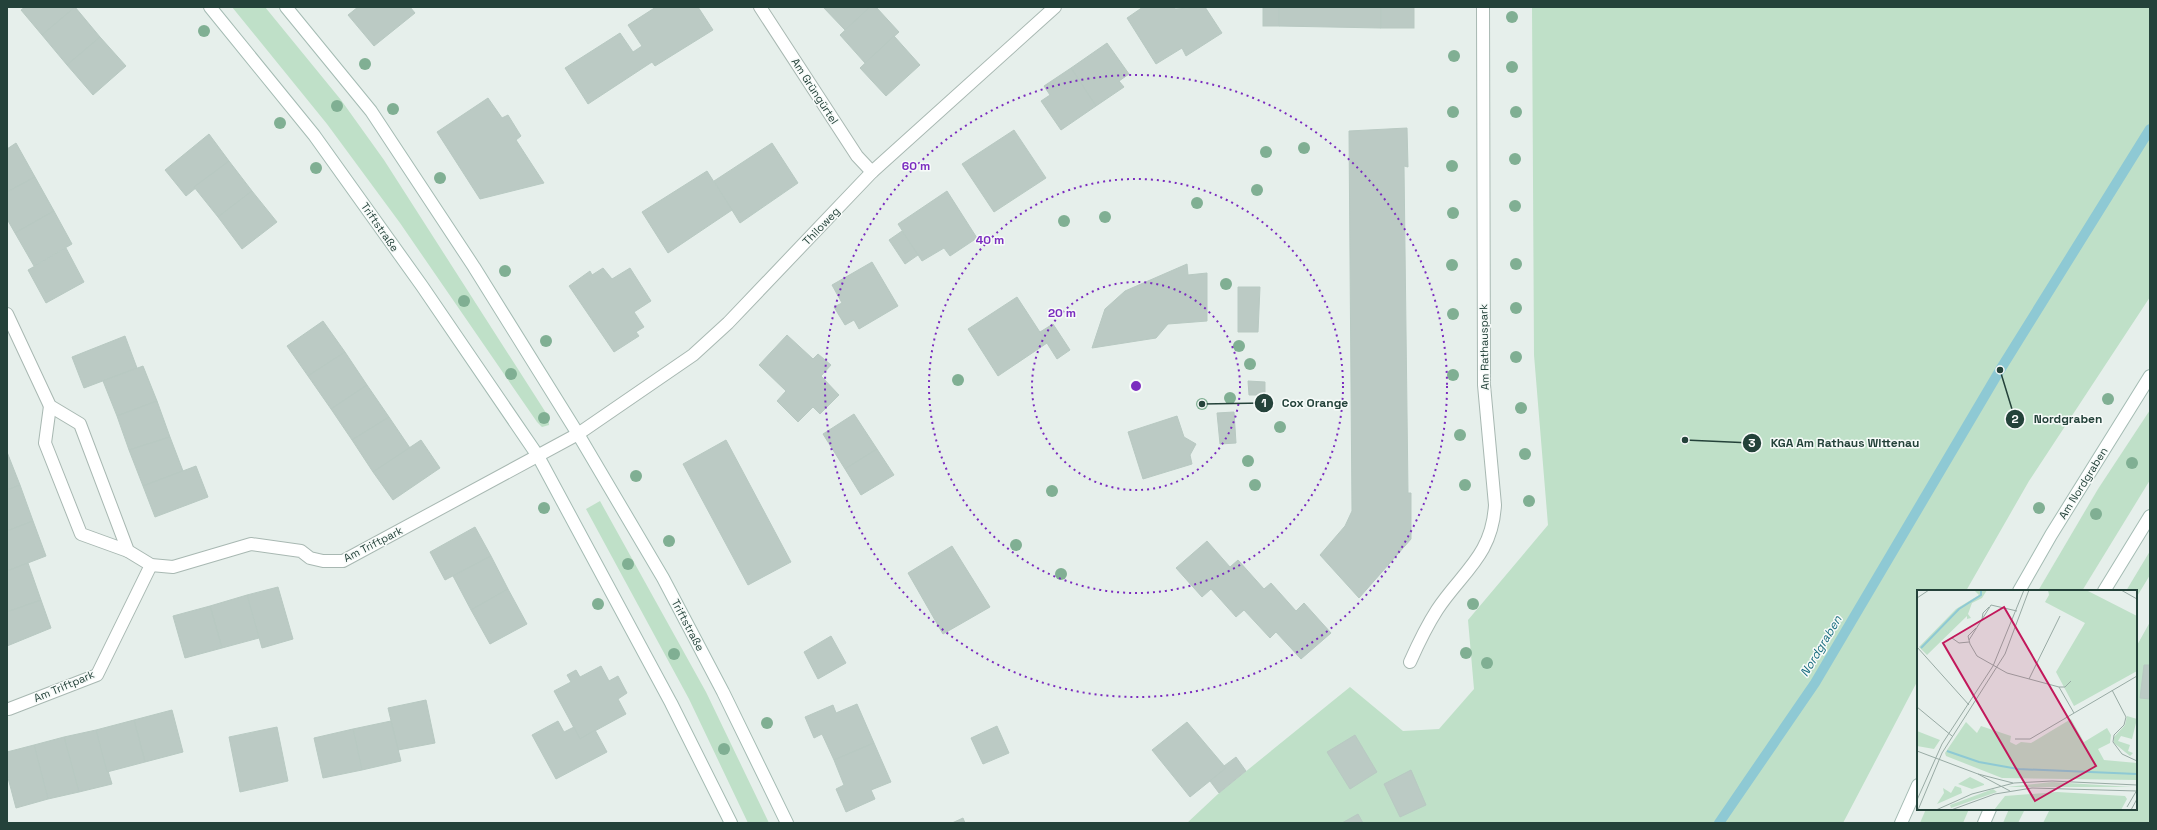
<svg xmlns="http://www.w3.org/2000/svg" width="2157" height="830" font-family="'Space Grotesk',sans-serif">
<rect width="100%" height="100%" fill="#e6efeb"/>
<g fill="#bfe0c8">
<polygon points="232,7 265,7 341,100 384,160 548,416 549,425 542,427 537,422 400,223 327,124"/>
<polygon points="1532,7 2150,7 2150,297 2029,481 1966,591 1918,591 1918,680 1843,823 1187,823 1218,794 1350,687 1403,731 1439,729 1474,689 1468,620 1548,525 1534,355"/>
<polygon points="2150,410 2150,480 2082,591 2038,591 2098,489"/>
<polygon points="600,501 706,692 769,823 748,823 689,699 586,509"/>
<polygon points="2150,551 2150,575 2136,598 2136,591 2126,591"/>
<polygon points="2150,622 2150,823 2043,823 2050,809 2136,809 2136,647"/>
<polygon points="1926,809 1969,809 1963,823 1920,823"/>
<polygon points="2009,809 2025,809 2018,823 2003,823"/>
</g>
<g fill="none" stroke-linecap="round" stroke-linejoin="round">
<polyline stroke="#8ec9d4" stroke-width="10" points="1719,823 1815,683 2000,370 2150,129"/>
</g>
<g fill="#bbcac4" stroke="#b8c9c2">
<polygon points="25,7 75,7 42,35 21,10"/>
<polygon points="75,7 100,37 67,65 42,35"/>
<polygon points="358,7 410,7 415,13 374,46 348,15"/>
<polygon points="656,7 698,7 713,30 655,66 652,62 588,104 565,68 620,33 633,52 642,46 628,25"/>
<polygon points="823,7 870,7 845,30"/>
<polygon points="870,7 876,7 899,32 865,63 840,35"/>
<polygon points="1143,7 1174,7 1175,9 1205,7 1222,33 1186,56 1182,48 1156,64 1127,18"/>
<rect x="1263" y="7" width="16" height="19"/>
<polygon points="1279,7 1381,7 1381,28 1279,26"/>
<rect x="1381" y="7" width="33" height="21"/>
<polygon points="894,36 920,65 886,96 860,68"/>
<polygon points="100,37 126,66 93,95 67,65"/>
<polygon points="1107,43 1129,74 1119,81 1124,87 1096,106 1071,68"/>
<polygon points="1071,68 1096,106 1061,130 1041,101 1050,95 1044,86"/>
<polygon points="488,98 502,118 508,115 521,136 516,140 544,183 480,199 437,132"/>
<polygon points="1407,128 1408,167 1404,166 1408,493 1411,493 1411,539 1359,598 1320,555 1345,526 1352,511 1349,131"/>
<polygon points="1014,130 1046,178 994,212 962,164"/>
<polygon points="209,134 229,161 186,196 165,170"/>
<polygon points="16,143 35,177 7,192 7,149"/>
<polygon points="772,143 798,183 740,223 714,181"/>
<polygon points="229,161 252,191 218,217 194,187"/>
<polygon points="707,171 732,210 668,253 642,212"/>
<polygon points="35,177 54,211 15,233 7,219 7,192"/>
<polygon points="252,191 277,222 242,249 218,217"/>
<polygon points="947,191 977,238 950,256 944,248 922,261 898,224"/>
<polygon points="54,211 72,244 34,266 15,233"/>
<polygon points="902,231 918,255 905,264 889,240"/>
<polygon points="66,248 84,282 46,303 28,270"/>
<polygon points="872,262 898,306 859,329 854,320 845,325 834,307 842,303 832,285"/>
<polygon points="1187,264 1188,275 1207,273 1207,321 1168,324 1156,338 1092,348 1105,309 1125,291"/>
<polygon points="603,268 612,279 630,268 651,301 634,312 644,327 636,332 639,336 614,352 569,286 590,271 592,275"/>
<polygon points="1238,287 1260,287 1258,332 1238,332"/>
<polygon points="1017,297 1047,343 998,376 968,329"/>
<polygon points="323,321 345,352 308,376 287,346"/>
<polygon points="1053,324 1070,350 1057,359 1040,332"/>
<polygon points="787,335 813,359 818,354 831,365 821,376 839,395 820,414 813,407 798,422 777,401 786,391 759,365"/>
<polygon points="125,336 137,368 84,388 72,357"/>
<polygon points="345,352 367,385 331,409 308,376"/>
<polygon points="143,366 157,401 117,416 103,381"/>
<polygon points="1248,381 1265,382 1265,395 1249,395"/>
<polygon points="367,385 389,417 352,440 331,409"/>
<polygon points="157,401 170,437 129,450 117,416"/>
<polygon points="1234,412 1236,443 1220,444 1217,413"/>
<polygon points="854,414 877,449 845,469 823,434"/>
<polygon points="1177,416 1184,437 1196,444 1190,455 1192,464 1143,479 1128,432"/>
<polygon points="389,417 410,448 373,472 352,440"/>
<polygon points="170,437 183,471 143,486 129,450"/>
<polygon points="421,440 440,468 393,500 373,472"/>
<polygon points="726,440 791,562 748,585 683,464"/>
<polygon points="877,449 894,475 861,495 845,469"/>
<polygon points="7,452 20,485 7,490"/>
<polygon points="196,466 208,497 155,517 143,486"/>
<polygon points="20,485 33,521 7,531 7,490"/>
<polygon points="33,521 46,556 7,571 7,531"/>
<polygon points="475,527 491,556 445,580 430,552"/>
<polygon points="1207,541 1230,567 1238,560 1264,589 1271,583 1296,611 1304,603 1331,633 1301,659 1276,632 1270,638 1244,610 1236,617 1211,589 1202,597 1176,568"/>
<polygon points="952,546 990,607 943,634 908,573"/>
<polygon points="491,556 508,589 471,610 453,576"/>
<polygon points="28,563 41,600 7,612 7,571"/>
<polygon points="278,587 293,639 262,648 247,595"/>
<polygon points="508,589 527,624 490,644 471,610"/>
<polygon points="247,595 259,638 222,648 210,606"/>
<polygon points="41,600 51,628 7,646 7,612"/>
<polygon points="210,606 222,648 185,658 173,616"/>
<polygon points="831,636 846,663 818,679 804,652"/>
<polygon points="2144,665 2150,665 2150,699 2140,698"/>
<polygon points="601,666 609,681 618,676 627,693 618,699 626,714 580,739 554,691 571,682 567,675 576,670 580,677"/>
<polygon points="426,700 435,743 398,750 388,708"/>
<polygon points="857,704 874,743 834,760 822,734 814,738 805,717 833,705 836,713"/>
<polygon points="172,710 183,752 145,762 134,720"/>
<polygon points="134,720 145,762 107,772 96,730"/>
<polygon points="391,721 401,761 362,770 353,729"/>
<polygon points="558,721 564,732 574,727 580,739 595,730 607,752 556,779 532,735"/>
<polygon points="1187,722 1226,768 1190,797 1152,750"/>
<polygon points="997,726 1009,753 983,764 971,738"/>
<polygon points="277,727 288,781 240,792 229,737"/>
<polygon points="353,729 362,770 323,778 314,738"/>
<polygon points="96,730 107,772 108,771 112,784 79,792 64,737"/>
<polygon points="1355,735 1377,772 1350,789 1327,752"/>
<polygon points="64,737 79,792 48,799 34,745"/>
<polygon points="874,743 891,782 871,790 875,799 846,812 836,789 844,785 834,760"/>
<polygon points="34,745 48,799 16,808 7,774 7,752"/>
<polygon points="1236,757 1246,771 1219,793 1210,781 1226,768 1224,766"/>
<polygon points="1411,770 1426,805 1400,817 1384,784"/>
<polygon points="1358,814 1363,823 1342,823"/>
<polygon points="963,818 965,823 952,823"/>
</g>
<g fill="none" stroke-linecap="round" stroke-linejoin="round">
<defs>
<g id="minor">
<polyline points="760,7 857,156 872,172"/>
<polyline points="7,314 50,406 80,424 128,551 151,565 173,567 251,544 301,551 310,558 323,561 343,561 578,434 693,355 728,323 872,172 1055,7"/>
<polyline points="50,406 45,443 81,534 128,551"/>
<path d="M1410,662c8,-18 16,-35 27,-52 25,-38 55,-54 58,-105l-11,-120 -1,-378"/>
<polyline points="9,709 97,675 151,565"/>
</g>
<g id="secondary">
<polyline points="210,7 314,135 422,286 538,456 671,703 731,823"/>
<polyline points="286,7 371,111 474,267 578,434 663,578 723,692 787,823"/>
<polyline points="2019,591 2051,535 2150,376"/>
<polyline points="2104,591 2150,516"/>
<polyline points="1901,823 1918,785"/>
<polyline points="1984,823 1990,809"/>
</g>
</defs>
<use href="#minor" stroke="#a8b8b2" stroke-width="14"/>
<use href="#secondary" stroke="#a4bbb3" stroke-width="14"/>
<use href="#minor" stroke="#fff" stroke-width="12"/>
<use href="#secondary" stroke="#fff" stroke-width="12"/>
</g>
<g fill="#80af93">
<circle cx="1512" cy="17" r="6"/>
<circle cx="204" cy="31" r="6"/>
<circle cx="1454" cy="56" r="6"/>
<circle cx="365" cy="64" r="6"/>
<circle cx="1512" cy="67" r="6"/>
<circle cx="337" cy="106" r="6"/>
<circle cx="393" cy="109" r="6"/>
<circle cx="1453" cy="112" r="6"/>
<circle cx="1516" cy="112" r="6"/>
<circle cx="280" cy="123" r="6"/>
<circle cx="1304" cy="148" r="6"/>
<circle cx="1266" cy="152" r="6"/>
<circle cx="1515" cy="159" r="6"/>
<circle cx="1452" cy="166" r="6"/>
<circle cx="316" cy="168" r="6"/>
<circle cx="440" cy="178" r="6"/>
<circle cx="1257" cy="190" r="6"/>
<circle cx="1197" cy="203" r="6"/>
<circle cx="1515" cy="206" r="6"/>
<circle cx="1453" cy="213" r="6"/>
<circle cx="1105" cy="217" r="6"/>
<circle cx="1064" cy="221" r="6"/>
<circle cx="1516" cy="264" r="6"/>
<circle cx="1452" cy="265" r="6"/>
<circle cx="505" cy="271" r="6"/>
<circle cx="1226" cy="284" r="6"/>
<circle cx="464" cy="301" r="6"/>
<circle cx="1516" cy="308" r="6"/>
<circle cx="1453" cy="314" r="6"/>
<circle cx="546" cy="341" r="6"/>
<circle cx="1239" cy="346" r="6"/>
<circle cx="1516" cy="357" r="6"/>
<circle cx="1250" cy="364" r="6"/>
<circle cx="511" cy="374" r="6"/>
<circle cx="1453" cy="375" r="6"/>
<circle cx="958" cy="380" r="6"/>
<circle cx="1230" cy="398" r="6"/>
<circle cx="2108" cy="399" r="6"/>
<circle cx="1202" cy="404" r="6"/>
<circle cx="1521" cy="408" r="6"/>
<circle cx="544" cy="418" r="6"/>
<circle cx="1280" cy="427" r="6"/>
<circle cx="1460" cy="435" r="6"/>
<circle cx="1525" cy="454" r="6"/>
<circle cx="1248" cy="461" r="6"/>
<circle cx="2132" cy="463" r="6"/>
<circle cx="636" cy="476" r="6"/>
<circle cx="1255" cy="485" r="6"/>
<circle cx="1465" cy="485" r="6"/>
<circle cx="1052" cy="491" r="6"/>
<circle cx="1529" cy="501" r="6"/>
<circle cx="544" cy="508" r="6"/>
<circle cx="2039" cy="508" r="6"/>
<circle cx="2096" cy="514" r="6"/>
<circle cx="669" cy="541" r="6"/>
<circle cx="1016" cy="545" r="6"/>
<circle cx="628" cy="564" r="6"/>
<circle cx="1061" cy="574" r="6"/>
<circle cx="598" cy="604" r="6"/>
<circle cx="1473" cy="604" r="6"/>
<circle cx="1466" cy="653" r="6"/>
<circle cx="674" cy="654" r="6"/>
<circle cx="1487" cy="663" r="6"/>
<circle cx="767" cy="723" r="6"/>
<circle cx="724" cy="749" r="6"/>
</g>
<g fill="none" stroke="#7b2cbf" stroke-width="2" stroke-dasharray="2 4">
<circle cx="1136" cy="386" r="104"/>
<circle cx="1136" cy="386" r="207"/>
<circle cx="1136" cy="386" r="311"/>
</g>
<g text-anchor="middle" stroke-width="3" stroke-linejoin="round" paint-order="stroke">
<g font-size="11" fill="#24423a" stroke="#f7fbf9">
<text transform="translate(815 91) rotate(57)" y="4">Am Grüngürtel</text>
<text transform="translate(821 226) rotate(-46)" y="4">Thiloweg</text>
<text transform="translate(380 227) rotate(55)" y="4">Triftstraße</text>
<text transform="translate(1484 347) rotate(-91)" y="4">Am Rathauspark</text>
<text transform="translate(2083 483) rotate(-58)" y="4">Am Nordgraben</text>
<text transform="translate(373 544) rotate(-27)" y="4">Am Triftpark</text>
<text transform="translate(688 625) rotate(62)" y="4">Triftstraße</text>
<text transform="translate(64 686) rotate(-23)" y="4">Am Triftpark</text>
</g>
<g font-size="12" font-style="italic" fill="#1c6f80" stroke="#f7fbf9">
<text transform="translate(1821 646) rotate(-59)" y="4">Nordgraben</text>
</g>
</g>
<g transform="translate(1917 590)">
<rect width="220" height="220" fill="#e6efeb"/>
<path d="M57,0h13l-5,8 -10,5 -4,11 3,4 -4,1v-3l-40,39 -8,-8 37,-38 23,-14zM131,0h38l51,26v55l-63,35 -18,-34 29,-49 -40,-21 4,-7zM210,126l10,3 -5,20 -11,-3 -3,5 12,4 -2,6 5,2 -3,3 -16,-13v-6l11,-12zM154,129l13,23 23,-14 4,7 -1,8 -12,6 6,11 33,3v17l-135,-2 -56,-22 -1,-3 21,-31 11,11 4,-7 30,10 -1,6 6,3 5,-3 10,1zM0,141l23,9 -6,9 -17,-3zM53,187l14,7v1l-12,4 -14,-5zM135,192l80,5h-125zM38,196l6,2 1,5 -25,11 7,-11 -1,-5 8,5zM76,199l4,3 -46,16 -1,-3zM140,202l68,4 2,3 -6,11h-127l11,-14z" fill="#bfe0c8"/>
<path fill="none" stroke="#8ec9d4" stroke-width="2" d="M4,58l38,-39 22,-14v-5M30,161l32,11 39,7 119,5"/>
<path fill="none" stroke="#98aaa4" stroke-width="1" d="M204,0l16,9M0,8l12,-8M100,21l-26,-6 -22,35 1,4 7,12 30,17 52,14 15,26M65,29l1,-6 6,-6M35,48l7,5 10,-1M52,50l-1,-4 8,-8M0,57l52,58M112,89l31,-63M142,97h6l6,-6M195,100l14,27 -2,8 -10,10 -1,7 9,12 15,7M0,117l35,29M98,149h15l107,-63M0,161l61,23 35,9M61,184l32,17M0,210l25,-56 51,-78 31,-76M210,217l10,-17M1,220l24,-57 63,-99 24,-64M19,220l36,-16 42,-11 38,-2 85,4M34,220l44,-16 37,-6 105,3M214,220l6,-11"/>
<path fill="#c2185b" fill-opacity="0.15" stroke="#c2185b" stroke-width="2" d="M87,17l92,159 -61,35 -92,-158z"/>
<rect width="220" height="220" fill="none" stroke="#24423a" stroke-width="2"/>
</g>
<circle cx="1136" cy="386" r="6" fill="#7b2cbf" stroke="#f7fbf9" stroke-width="2"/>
<g font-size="12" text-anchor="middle" font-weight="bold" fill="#7b2cbf" stroke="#f7fbf9" stroke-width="3" stroke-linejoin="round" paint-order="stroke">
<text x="916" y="170">60 m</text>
<text x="990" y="244">40 m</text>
<text x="1062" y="317">20 m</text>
</g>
<path fill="none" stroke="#24423a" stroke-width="1.5" d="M1202 404L1264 403M2000 370L2015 419M1685 440L1752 443"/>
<g fill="#24423a" stroke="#f7fbf9" stroke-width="1.5">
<circle cx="1202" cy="404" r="4"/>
<circle cx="2000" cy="370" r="4"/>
<circle cx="1685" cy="440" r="4"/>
<circle cx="1264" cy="403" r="10"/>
<circle cx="2015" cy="419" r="10"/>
<circle cx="1752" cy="443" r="10"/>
</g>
<g font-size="12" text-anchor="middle" font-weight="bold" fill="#fff">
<text x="1264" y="407">1</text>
<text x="2015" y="423">2</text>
<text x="1752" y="447">3</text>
</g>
<g font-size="12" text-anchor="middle" font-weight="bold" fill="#24423a" stroke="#f7fbf9" stroke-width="3" stroke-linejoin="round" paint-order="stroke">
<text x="1315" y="407">Cox Orange</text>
<text x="2068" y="423">Nordgraben</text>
<text x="1845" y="447">KGA Am Rathaus Wittenau</text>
</g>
<rect width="2157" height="830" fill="none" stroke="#24423a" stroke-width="16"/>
</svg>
